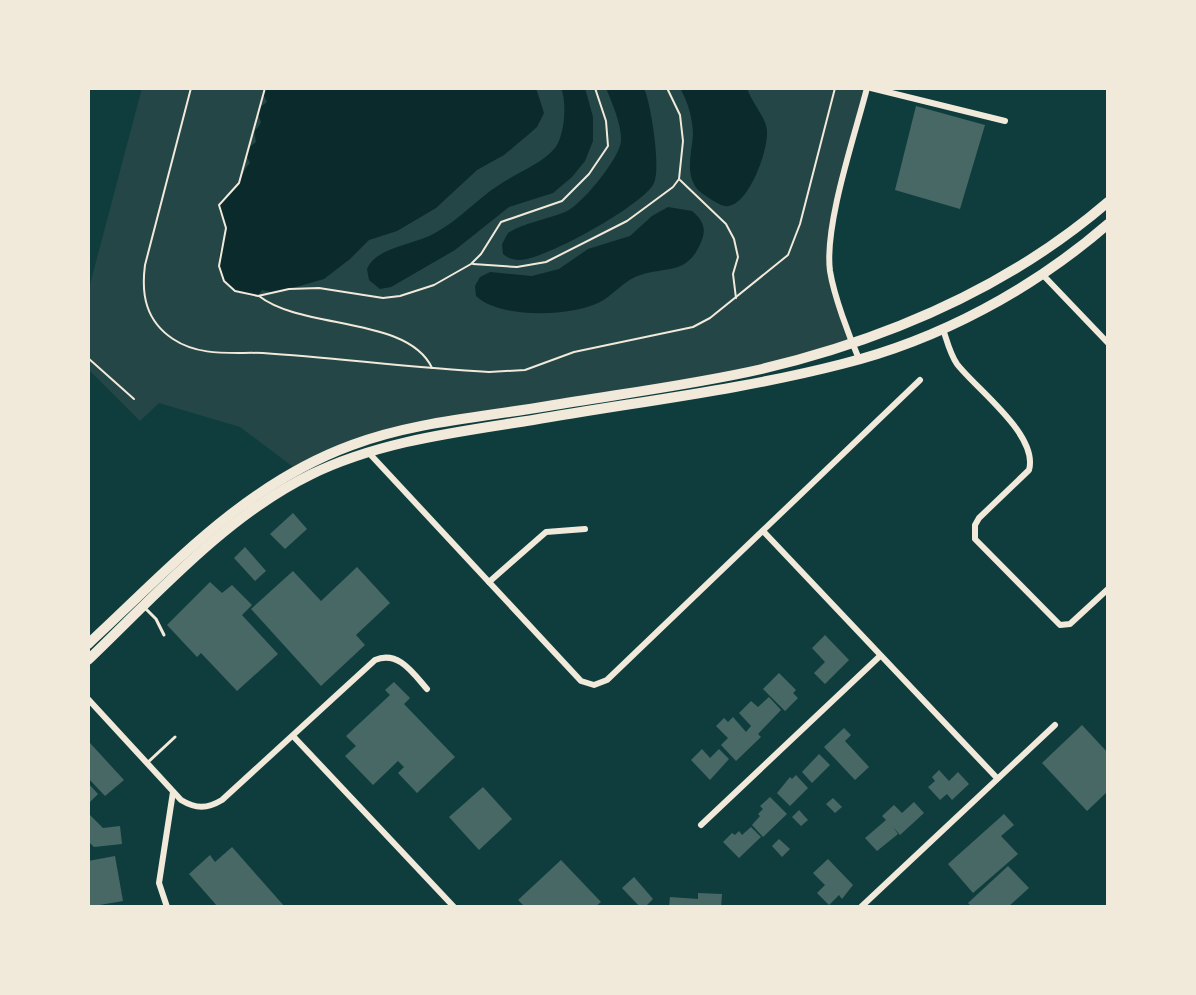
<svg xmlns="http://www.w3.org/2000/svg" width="1196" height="995" font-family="'Archivo Narrow',sans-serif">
<rect width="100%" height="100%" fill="#0f3d3e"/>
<polygon fill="#244646" points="142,88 867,88 835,214 830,271 852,343 760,369 395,433 296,469 240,427 159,403 140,421 88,369 88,292"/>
<g fill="#0a2a2b">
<path d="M265,88h271l8,25 -7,14 -8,7 -25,21 -27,15 -41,38 -39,23 -28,9 -19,19 -26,20 -35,10 -18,3 -9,-2 -4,6c-20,0 -38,-12 -39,-33 -1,-13 7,-25 6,-37 -1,-9 -9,-15 -5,-24 3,-6 10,-8 14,-13 8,-8 8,-18 16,-26l-4,-8 2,-7 8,-6c-3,-17 -1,-7 5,-20l-3,-8 2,-7 7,-5 -4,-8z"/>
<path d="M561,88h24l8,29v24l-8,20 -13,16 -19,16 -44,14 -54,43 -64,37 -11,2 -11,-9 -2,-11c9,-22 47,-24 68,-36 23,-12 42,-34 64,-48 17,-12 43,-21 56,-37 10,-13 12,-46 6,-60z"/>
<path d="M606,88h38c7,16 18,83 9,97 -14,22 -107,74 -133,75 -7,0 -12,-2 -17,-6l-1,-10 6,-11c17,-11 38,-13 57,-21 16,-6 55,-54 56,-71 1,-16 -9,-38 -15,-53z"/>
<path d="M680,88h67c5,16 20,30 20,44 1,18 -17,70 -38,74 -6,1 -12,-3 -17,-6 -6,-4 -15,-9 -18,-16 -8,-14 -2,-34 -1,-49 0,-16 -5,-33 -13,-47z"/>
<path d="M668,207l24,4c11,9 15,18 9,31 -14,35 -37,23 -66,35 -13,6 -22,18 -35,25 -29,15 -100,17 -124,-6l-1,-10 5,-9 10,-5 42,4 27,-7 29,-20 42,-13 22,-20z"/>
</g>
<g fill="#486865">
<polygon points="916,106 985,125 960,209 895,190"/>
<polygon points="293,513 307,529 285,549 270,534"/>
<polygon points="245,547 266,571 255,581 234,558"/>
<polygon points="357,567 390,603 356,635 365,645 321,686 251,609 293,571 321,601"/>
<polygon points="210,582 222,593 232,585 252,605 242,615 278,654 237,691 201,653 197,657 167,625"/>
<polygon points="825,635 849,660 825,684 814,673 825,662 812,648"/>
<polygon points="779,673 796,690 793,693 798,698 785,711 763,689"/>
<polygon points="394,682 410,698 404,704 455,757 417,793 398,773 404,767 398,761 373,785 345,756 356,746 346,736 390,695 385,690"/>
<polygon points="769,697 781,710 758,734 761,737 736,761 721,745 728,738 716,726 724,718 728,722 733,717 746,732 751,726 739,713 751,701 758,707"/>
<polygon points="1082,725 1108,753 1108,791 1087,811 1042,763"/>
<polygon points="844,728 851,735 845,741 869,767 855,780 824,747"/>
<polygon points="90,743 124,780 105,796 88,778 88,745"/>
<polygon points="702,749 710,758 719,749 729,759 710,780 691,760"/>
<polygon points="819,754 830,765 812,783 802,772"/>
<polygon points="939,770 949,781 958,772 969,784 952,800 947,794 940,800 928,787 935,781 932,777"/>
<polygon points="796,775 808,788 790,806 777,793 790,777 792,779"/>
<polygon points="88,783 98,794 88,804"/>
<polygon points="483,787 512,819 479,850 449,817"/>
<polygon points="770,797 787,814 763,837 752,825 760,816 758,814 763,809 760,806"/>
<polygon points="833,798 842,807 835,813 826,804"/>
<polygon points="914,802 924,813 900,835 893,827 898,834 877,851 865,838 886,820 882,816 894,805 902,813"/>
<polygon points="799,810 808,820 801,826 792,817"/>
<polygon points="88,813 103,828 120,826 122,844 94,847 88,841"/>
<polygon points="1004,814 1014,825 1001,836 1018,854 973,893 948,864"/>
<polygon points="751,827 761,837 739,858 723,842 732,833 735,835 739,831 742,835"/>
<polygon points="779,839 790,849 782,857 772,846"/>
<polygon points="232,847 285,907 218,907 189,874 210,855 215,862"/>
<polygon points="115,856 123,901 88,907 88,861"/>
<polygon points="828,859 853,885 842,899 839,895 829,905 817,893 825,885 813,873"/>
<polygon points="561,860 601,902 595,907 525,907 518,900"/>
<polygon points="1008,866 1029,888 1008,907 972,907 968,903"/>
<polygon points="634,877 653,899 645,907 640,907 622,888"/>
<polygon points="698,893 722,894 721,907 669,907 670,897 698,899"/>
</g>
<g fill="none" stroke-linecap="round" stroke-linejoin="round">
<g stroke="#f1e9da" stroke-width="2">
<path d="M191,88l-46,177c-4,30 1,56 28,74 27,18 59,13 90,14 75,5 150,15 226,19l36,-2 49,-18 119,-25 17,-9 78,-63 12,-31 35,-136"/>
<polyline points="265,88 239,183 219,205 226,228 219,266 224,281 235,291 258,296 289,289 319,288 383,298 400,296 434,285 471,264 481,254 501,222 562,201 589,174 608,146 606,121 595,88"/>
<polyline points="680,180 726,224 734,239 738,257 733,274 736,298"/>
<polyline points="473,264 517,267 546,262 627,221 673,187 679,179 683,141 680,115 667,88"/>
<path d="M259,296c43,34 149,20 173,72"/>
<polyline points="88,358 134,399"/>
</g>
<g stroke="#f1e9da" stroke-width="3">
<polyline points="146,609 156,619 164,635"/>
<polyline points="147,763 175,737"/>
</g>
<g stroke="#f1e9da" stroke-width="6">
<polyline points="871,88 1005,121"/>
<polyline points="1042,274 1108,343"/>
<path d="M943,329c4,12 7,25 14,35 19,25 82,71 72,106l-50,48 -4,7v14l85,86 10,-1 38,-35"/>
<path d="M859,359c-10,-23 -25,-63 -29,-88 -6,-46 25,-136 37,-183"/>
<polyline points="369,453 581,681 594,685 607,680 920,380"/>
<polyline points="763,531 996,777"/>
<polyline points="489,582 546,532 585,529"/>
<path d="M88,699l93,101c15,9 26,9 41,0l153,-140c23,-10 38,13 52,29"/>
<polyline points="293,736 454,907"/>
<polyline points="701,825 880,656"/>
<polyline points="167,907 159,883 173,792"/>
<polyline points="861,907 1055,725"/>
</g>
<g stroke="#f1e9da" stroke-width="10">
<path d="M88,644c82,-76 157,-160 264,-199 61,-23 131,-28 196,-39 71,-12 144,-21 214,-37 126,-30 247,-82 346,-167"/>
<path d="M88,660c67,-64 138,-144 222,-185 69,-34 148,-43 223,-55 103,-18 208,-30 309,-56 97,-24 191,-75 266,-140"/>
</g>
</g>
<rect width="1196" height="995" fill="none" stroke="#f1e9da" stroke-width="180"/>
</svg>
